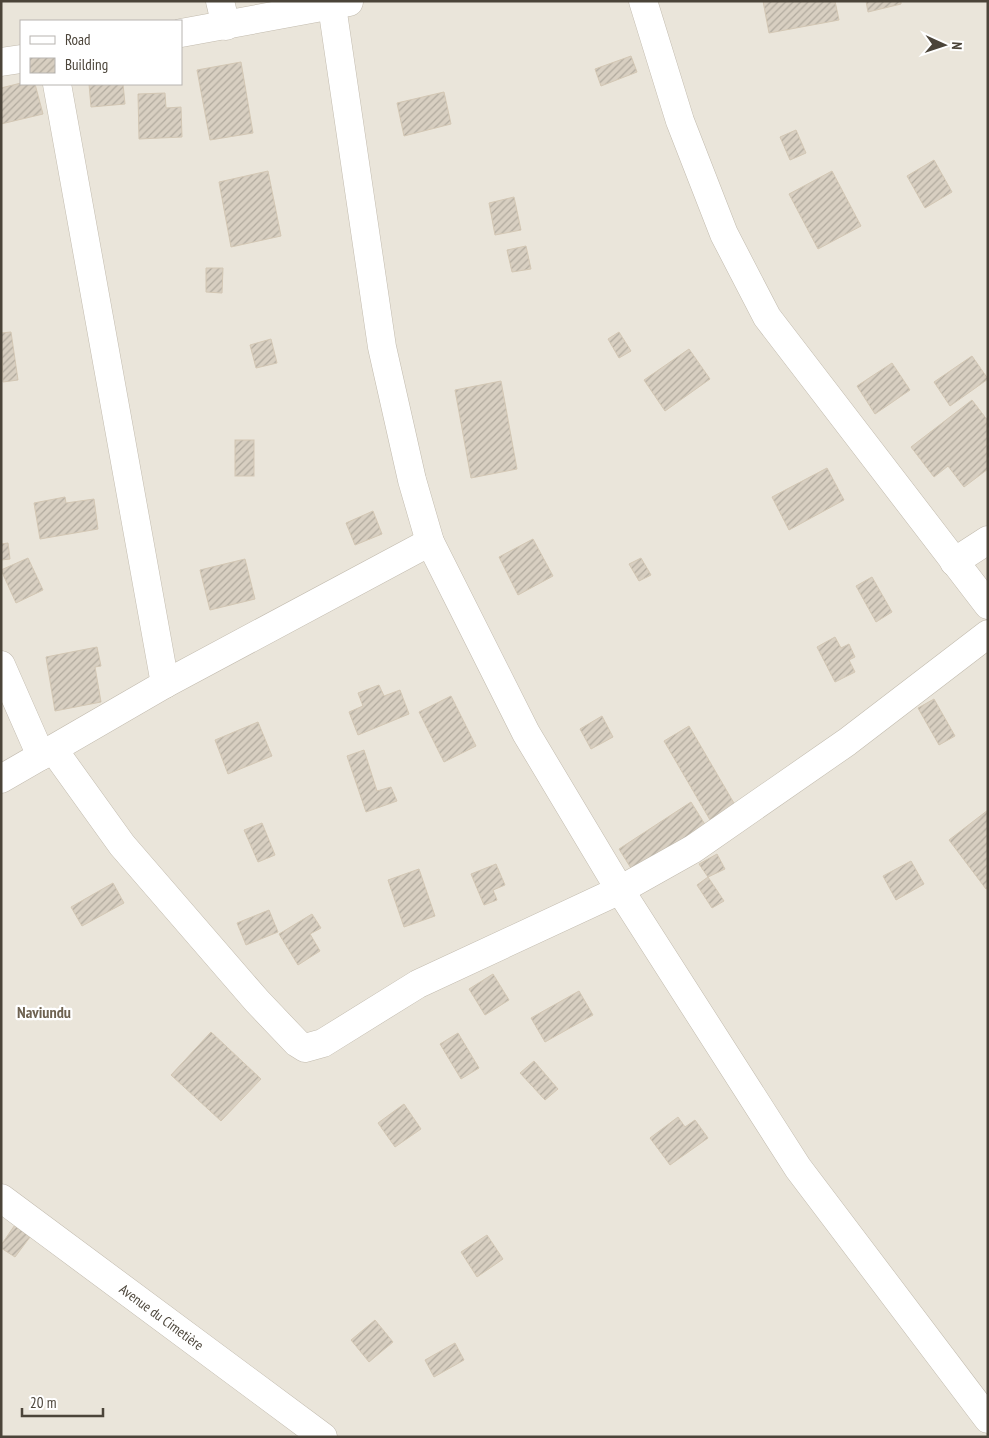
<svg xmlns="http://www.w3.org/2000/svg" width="989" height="1438" font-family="'PT Sans Narrow',sans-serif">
<defs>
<pattern id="building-hatch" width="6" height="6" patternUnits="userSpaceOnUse" patternTransform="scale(1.25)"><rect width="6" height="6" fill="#d8cfc1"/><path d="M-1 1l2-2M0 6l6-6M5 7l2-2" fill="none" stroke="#b1aa9e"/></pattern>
</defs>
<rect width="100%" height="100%" fill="#f6f3ec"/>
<path fill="#eae5da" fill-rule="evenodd" d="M1,1h987v1436h-987zM21,21h160v63h-160z"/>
<g fill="url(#building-hatch)" stroke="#d3c7b4">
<polygon points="763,1 835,1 839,20 769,33"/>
<polygon points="866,1 901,1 901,4 868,12"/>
<polygon points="631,56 637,72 601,86 595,69"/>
<polygon points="241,62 253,133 210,140 197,70"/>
<polygon points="21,83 35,84 43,114 1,124 1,88"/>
<polygon points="89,84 123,84 125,104 91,107"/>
<polygon points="444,92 451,124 404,136 397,103"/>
<polygon points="165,93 166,108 181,107 182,137 139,139 138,94"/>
<polygon points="796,130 806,153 790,160 780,137"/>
<polygon points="934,160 952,192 925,208 907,176"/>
<polygon points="268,171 281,236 231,247 219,182"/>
<polygon points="832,171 861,226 818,249 789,194"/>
<polygon points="514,197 521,230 495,235 489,203"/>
<polygon points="526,246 531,269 512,272 507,250"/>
<polygon points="206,268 223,268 222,293 206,292"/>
<polygon points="11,332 18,380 3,382 1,333"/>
<polygon points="619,332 631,351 619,358 608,339"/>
<polygon points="271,339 277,363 256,368 250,345"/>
<polygon points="689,349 710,379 665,411 644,380"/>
<polygon points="972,356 988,379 950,406 934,382"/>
<polygon points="892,363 910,390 875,414 857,386"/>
<polygon points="501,381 517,469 471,478 455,390"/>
<polygon points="972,400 988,421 988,469 964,487 948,466 934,477 911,447"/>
<rect x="235" y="440" width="19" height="36"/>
<polygon points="827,468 844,500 789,530 772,497"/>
<polygon points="65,497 66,503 94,499 98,529 40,539 34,503"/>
<polygon points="373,511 382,534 355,545 346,523"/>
<polygon points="533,539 553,576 518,595 499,557"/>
<polygon points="8,543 10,559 1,560 1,544"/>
<polygon points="28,558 43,590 16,603 1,570"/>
<polygon points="641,558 651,575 639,581 629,564"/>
<polygon points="245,559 255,599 210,610 200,570"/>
<polygon points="872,577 892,612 876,622 856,586"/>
<polygon points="835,637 841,648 849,644 855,657 849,660 855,672 835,682 817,647"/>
<polygon points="97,647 101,666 95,667 101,702 55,711 46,657"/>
<polygon points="379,685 384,696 400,690 409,714 358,735 349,712 363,706 358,693"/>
<polygon points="451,696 476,746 444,762 419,712"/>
<polygon points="934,699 955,736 939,745 918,708"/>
<polygon points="602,716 613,737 591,749 580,729"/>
<polygon points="258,722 272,756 228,774 215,740"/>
<polygon points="689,726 738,810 713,825 664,741"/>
<polygon points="364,750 377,791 391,787 397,801 366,812 347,756"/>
<polygon points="691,802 706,826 634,873 619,849"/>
<polygon points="988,810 988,888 986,889 949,840"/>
<polygon points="262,823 275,855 258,862 244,830"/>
<polygon points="717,854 725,869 708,877 699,864"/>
<polygon points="911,861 924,884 896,900 883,876"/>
<polygon points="496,864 505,885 493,890 497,900 484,905 471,874"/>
<polygon points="419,869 435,916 404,927 388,880"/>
<polygon points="708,877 724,901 712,908 697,885"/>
<polygon points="113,883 124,903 82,926 71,907"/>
<polygon points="269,910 278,932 246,945 237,923"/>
<polygon points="312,914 321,928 310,934 320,951 298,965 279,934"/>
<polygon points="493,974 509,1000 485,1015 469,989"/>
<polygon points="579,991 593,1015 545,1042 531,1018"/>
<polygon points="211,1032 261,1079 221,1121 171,1075"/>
<polygon points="458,1033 479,1068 461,1079 440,1044"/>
<polygon points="534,1061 558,1089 545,1100 520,1073"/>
<polygon points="404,1104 421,1129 395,1147 378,1123"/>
<polygon points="678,1117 685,1127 695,1120 708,1138 670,1165 650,1138"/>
<polygon points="17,1222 33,1233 15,1257 1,1248 1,1245"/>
<polygon points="487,1235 503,1259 477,1277 461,1252"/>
<polygon points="375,1320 393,1342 369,1362 351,1340"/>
<polygon points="455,1343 464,1360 434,1377 425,1360"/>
</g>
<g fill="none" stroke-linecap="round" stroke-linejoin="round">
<defs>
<g id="street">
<polyline points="220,1 226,26"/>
<polyline points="643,1 680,121 724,234 767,317 988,605"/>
<polyline points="332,6 382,347 412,480 430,542 526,733 620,890 798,1168 988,1419"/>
<polyline points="181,33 349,2"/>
<polyline points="1,62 21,59"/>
<polyline points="57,84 165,684"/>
<polyline points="954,562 988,540"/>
<polyline points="1,665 41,756"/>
<polyline points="53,749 122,845 257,1001 297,1043 305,1048 323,1043 418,984 620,890 693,849 847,742 988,634"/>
<polyline points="1,779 165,684 430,542"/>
<path id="s1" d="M1,1198l322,239"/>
</g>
</defs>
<use href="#street" stroke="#c2bbae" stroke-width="29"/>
<use href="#street" stroke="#fff" stroke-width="28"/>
</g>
<g text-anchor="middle" stroke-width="4.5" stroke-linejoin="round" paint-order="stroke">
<g font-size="14" fill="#4b4439" stroke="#fff">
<text dy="5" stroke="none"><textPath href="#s1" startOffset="200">Avenue du Cimetière</textPath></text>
</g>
<g font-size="16" font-weight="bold" fill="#6e6250" stroke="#fff">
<text x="44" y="1018">Naviundu</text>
</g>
</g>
<rect width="989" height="1438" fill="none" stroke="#4b4439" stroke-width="5"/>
<rect x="20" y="20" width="162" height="65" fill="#ffffff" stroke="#b7b4b0"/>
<rect x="30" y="36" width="25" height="8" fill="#ffffff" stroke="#b7b4b0"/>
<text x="65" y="45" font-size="15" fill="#4b4439">Road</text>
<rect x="30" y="58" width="25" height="15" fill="url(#building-hatch)" stroke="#b7b4b0"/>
<text x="65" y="70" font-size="15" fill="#4b4439">Building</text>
<g transform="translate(944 45) rotate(93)" stroke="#ffffff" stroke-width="4" paint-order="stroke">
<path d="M0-4L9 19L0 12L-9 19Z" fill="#4b4439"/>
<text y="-8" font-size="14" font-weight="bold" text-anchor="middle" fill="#4b4439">N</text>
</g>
<path d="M22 1408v8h81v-8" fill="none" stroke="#4b4439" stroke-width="2.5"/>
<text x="30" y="1408" font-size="15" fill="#4b4439" stroke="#ffffff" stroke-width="4" paint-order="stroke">20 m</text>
</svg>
